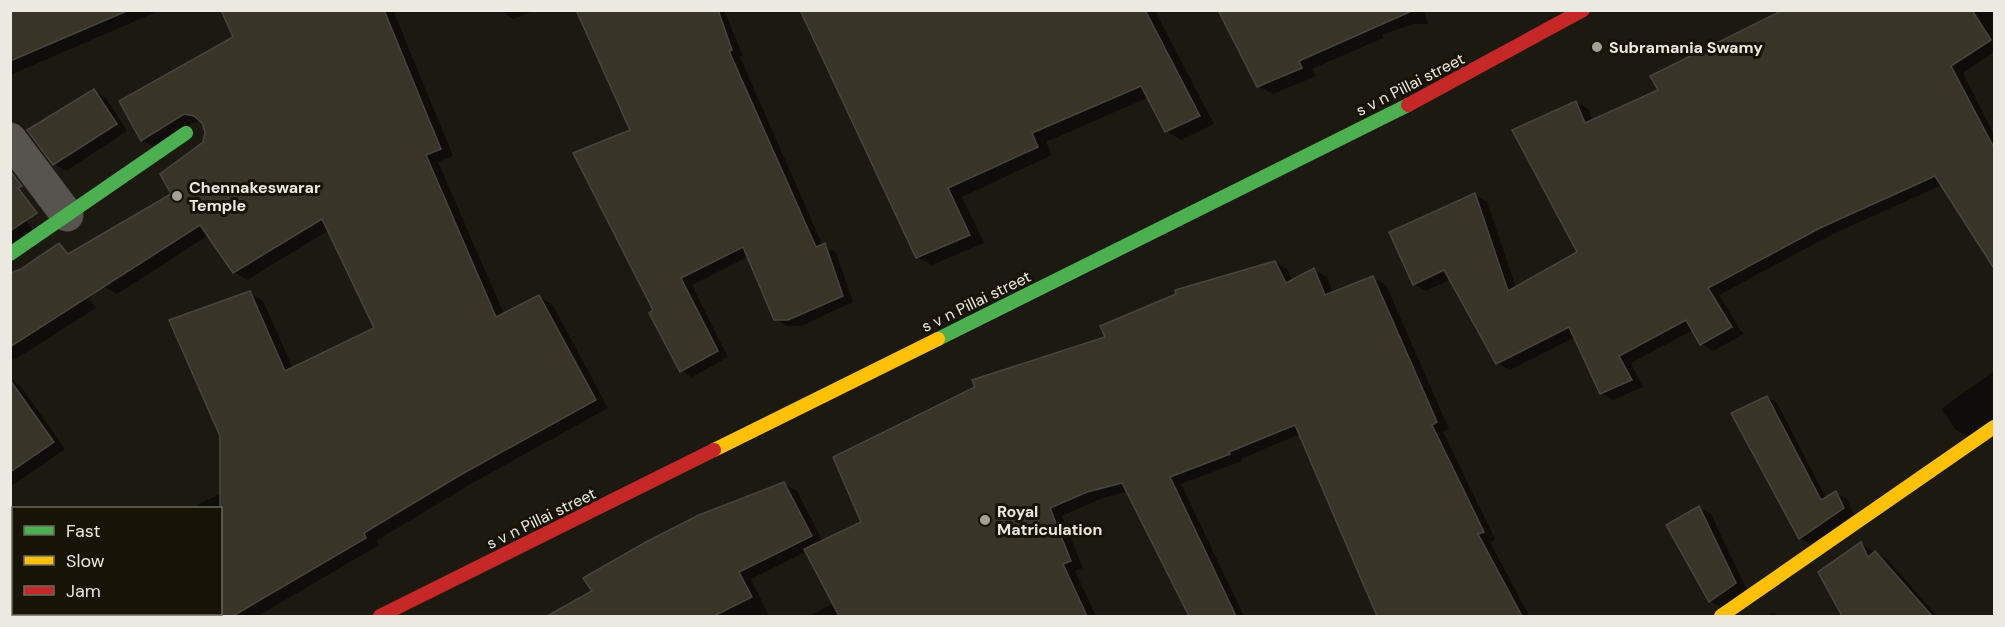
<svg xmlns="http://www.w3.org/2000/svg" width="2005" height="627" font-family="'DM Sans',sans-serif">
<rect width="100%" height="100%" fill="#1c1911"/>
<g fill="#0007">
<polygon points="10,10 161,10 10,75"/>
<polygon points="225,10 393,10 453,156 438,162 504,314 538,296 552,304 608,408 476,481 376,541 379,545 258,616 79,616 78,614 220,614 220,508 199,508 197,505 241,484 250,293 263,301 293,368 376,329 329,230 247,280 234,272 209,235 117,294 104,287 173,194 204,142 206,132 203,122 199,121 189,125 156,148 142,140 235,38"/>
<polygon points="501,10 536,10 513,19"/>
<polygon points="577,10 724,10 743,56 740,57 823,246 836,252 853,302 801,326 787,326 776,319 749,256 692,285 728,357 692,377 681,371 655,311 632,131"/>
<polygon points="801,10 1161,10 1156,13 1214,124 1181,140 1166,131 1149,97 1046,142 1052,155 962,197 984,243 932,265 917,257"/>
<polygon points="1220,10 1424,10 1428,24 1413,24 1382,35 1383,38 1312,69 1316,76 1273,94 1258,86"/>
<polygon points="1786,10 1994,10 1994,52 1963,73 1994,135 1994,267 1942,185 1833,234 1719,295 1743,334 1714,351 1701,344 1693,330 1631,363 1643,387 1613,400 1601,393 1575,337 1510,370 1497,363 1451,279 1426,291 1414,284 1475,195 1487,202 1516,288 1579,253 1576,102 1588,109 1593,121 1660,91"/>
<polygon points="94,91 106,98 127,131 66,171 54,164 29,130"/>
<polygon points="10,202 34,231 10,250"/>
<polygon points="45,254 59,262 96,308 14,360 10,358 12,274"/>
<polygon points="1275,262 1287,269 1293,281 1314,270 1327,277 1333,293 1373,278 1386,285 1449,429 1443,432 1495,539 1490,542 1529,616 1379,616 1300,434 1241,459 1242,461 1181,484 1244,616 1191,616 1128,491 1100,499 1062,516 1083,568 1075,571 1096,616 810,616 834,603 807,551 751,579 769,616 550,616 784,484 797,491 823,542 863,523 1107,338"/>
<polygon points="1994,371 1994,418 1968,437 1956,430 1941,409"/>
<polygon points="10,380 20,385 65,449 10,487"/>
<polygon points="1767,397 1777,403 1826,498 1836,493 1847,499 1854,514 1811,544 1800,538"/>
<polygon points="1699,508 1711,514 1747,590 1722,608 1710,601"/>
<polygon points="1861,544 1888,560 1937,616 1844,616 1820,572"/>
<polygon points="1773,613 1779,616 1768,616"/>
</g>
<g fill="#383427" stroke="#48453e" stroke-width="1.5">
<polygon points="10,10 129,10 10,61"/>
<polygon points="221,10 384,10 441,149 426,155 496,317 539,295 596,400 462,474 364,533 366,538 233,616 220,616 220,436 169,320 250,291 285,371 374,328 322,219 233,273 200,225 10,347 10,273 21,269 59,243 68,254 171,194 160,174 203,142 205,132 202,123 194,116 184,114 141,141 119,101 233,37"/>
<polygon points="576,10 718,10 732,50 729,51 816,247 825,243 843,296 788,320 774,320 743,247 681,278 718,351 680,372 649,313 653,310 573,153 630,130"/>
<polygon points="800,10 1145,10 1200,116 1165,132 1141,86 1032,133 1038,147 948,188 970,235 916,258"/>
<polygon points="1218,10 1414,10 1299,61 1302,68 1257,87"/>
<polygon points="1783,10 1972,10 1991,40 1951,66 1995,150 1995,270 1935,176 1820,228 1708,288 1732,327 1700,345 1686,320 1619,356 1632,380 1600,394 1569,327 1496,364 1444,270 1413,285 1389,232 1475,193 1508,291 1577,252 1512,130 1576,101 1585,123 1658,90 1650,76"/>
<polygon points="94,89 117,124 53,165 27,130"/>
<polygon points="10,171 22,186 18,188 37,213 10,231"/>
<polygon points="1275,261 1286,283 1314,268 1325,295 1373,276 1437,422 1432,425 1484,532 1478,534 1522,616 1377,616 1295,425 1229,452 1230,454 1170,477 1236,616 1189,616 1122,483 1087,492 1050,508 1071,561 1063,564 1087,616 839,616 804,549 861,522 833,457 975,387 972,380 1105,337 1100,326 1176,294 1175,290"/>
<polygon points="10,380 54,442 10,472"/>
<polygon points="1767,396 1821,500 1836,491 1844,508 1799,539 1731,413"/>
<polygon points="784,482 812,536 739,572 752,597 714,616 547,616 592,591 583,578 646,542 699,515"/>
<polygon points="1699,506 1736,583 1709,602 1666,525"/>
<polygon points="1861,542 1868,557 1875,551 1932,616 1842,616 1818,572"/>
</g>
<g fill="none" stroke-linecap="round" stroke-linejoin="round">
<g stroke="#56544e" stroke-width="33">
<polyline points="10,139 67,215"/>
<polyline points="10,536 14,541"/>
<polyline points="57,614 59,616"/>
</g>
<g stroke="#4caf50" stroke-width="14">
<polyline points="10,254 186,133"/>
<polyline points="938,339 1408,105"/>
</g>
<g stroke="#ffc107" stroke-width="14">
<polyline points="714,450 938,339"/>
<polyline points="1721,616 1994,427"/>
</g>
<g stroke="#c62828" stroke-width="14">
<polyline points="1408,105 1583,10"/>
<polyline points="380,616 714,450"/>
</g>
</g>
<g fill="#a3a098" stroke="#171305" stroke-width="2">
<circle cx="1597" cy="47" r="6"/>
<circle cx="177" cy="196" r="6"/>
<circle cx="985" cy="520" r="6"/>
</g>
<g text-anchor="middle" stroke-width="6" stroke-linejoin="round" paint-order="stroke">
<g font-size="16" font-weight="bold" fill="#ece9e0" stroke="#171305" text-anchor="start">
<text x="1609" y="53">Subramania Swamy</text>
<text x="189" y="193">Chennakeswarar<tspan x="189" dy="18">Temple</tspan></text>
<text x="997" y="517">Royal<tspan x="997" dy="18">Matriculation</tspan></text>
</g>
<g font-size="16" fill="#ece9e0" stroke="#171305">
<text transform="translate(1410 84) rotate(-27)" y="6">s v n Pillai street</text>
<text transform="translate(976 301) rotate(-26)" y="6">s v n Pillai street</text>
<text transform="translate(541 518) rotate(-26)" y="6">s v n Pillai street</text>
</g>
</g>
<rect width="2005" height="627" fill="none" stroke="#ece9e0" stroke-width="24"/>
<rect x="12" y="507" width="210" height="108" fill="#171305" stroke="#6c695d" stroke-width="1.5"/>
<rect x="24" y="526" width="30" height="9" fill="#4caf50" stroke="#6c695d" stroke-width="1.5"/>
<text x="66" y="537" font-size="18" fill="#ece9e0">Fast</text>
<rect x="24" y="556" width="30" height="9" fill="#ffc107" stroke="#6c695d" stroke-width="1.5"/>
<text x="66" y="567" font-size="18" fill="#ece9e0">Slow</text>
<rect x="24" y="586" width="30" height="9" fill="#c62828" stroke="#6c695d" stroke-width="1.5"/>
<text x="66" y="597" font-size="18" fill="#ece9e0">Jam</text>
</svg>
